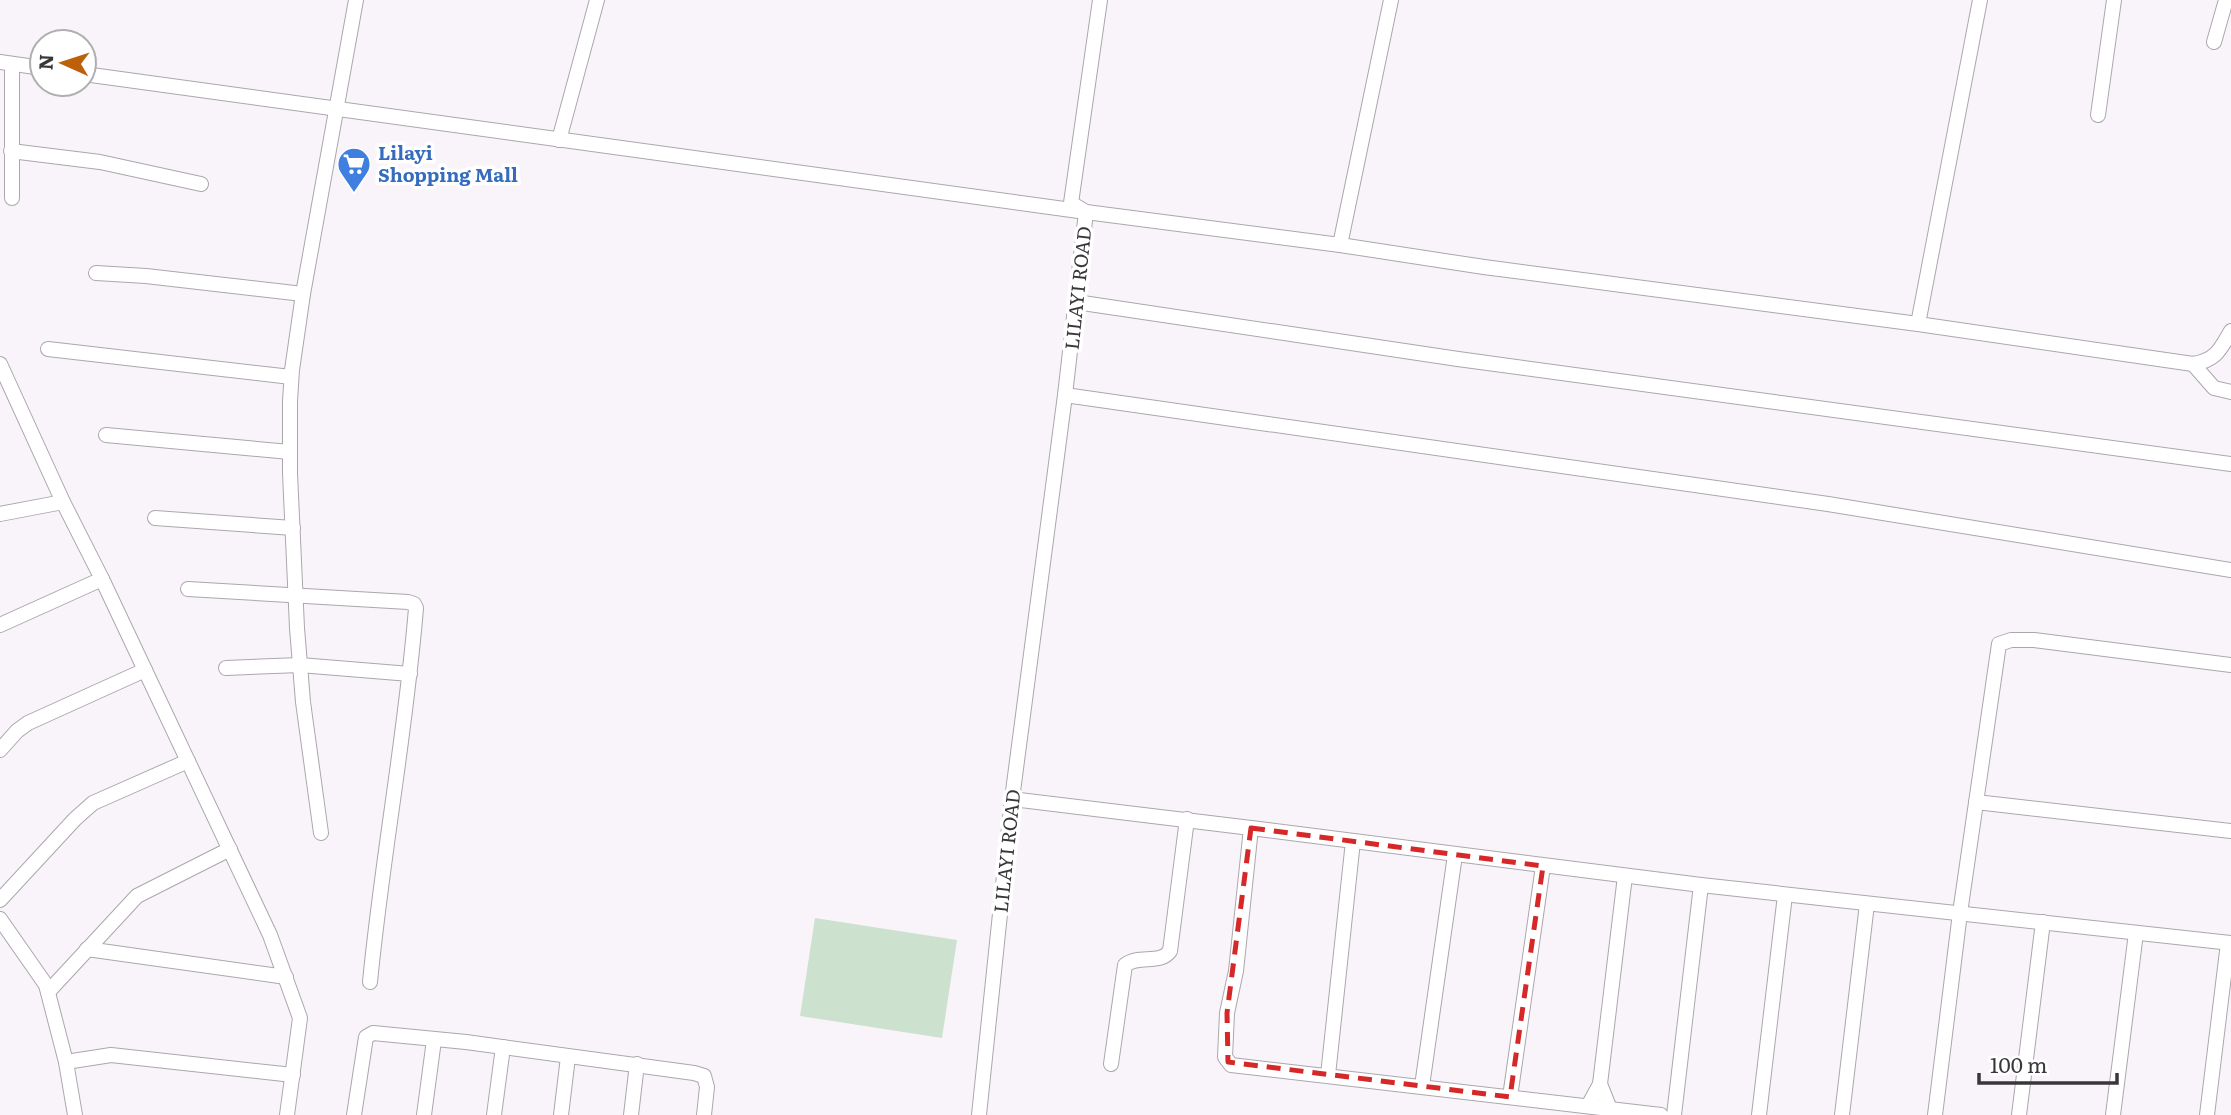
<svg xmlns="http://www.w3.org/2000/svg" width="2231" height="1115" font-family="Literata,serif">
<rect width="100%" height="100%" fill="#f8f4fa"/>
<polygon fill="#cde2ce" points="815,918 957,940 942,1038 800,1016"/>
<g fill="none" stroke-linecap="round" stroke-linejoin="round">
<defs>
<g id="minor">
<path d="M1100,0l-29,203 15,9 254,33 144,22 434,57 275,40c23,-4 27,-14 38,-33"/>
<polyline points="2214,42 2226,0"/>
<polyline points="0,62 42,68"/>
<polyline points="84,74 1086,212 1065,395 1012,799 979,1115"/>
<polyline points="2098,115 2114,0"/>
<polyline points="559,140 597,0"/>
<polyline points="11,151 100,162 201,184"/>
<polyline points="12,198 12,64"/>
<polyline points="1340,245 1391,0"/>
<polyline points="96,273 146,276 303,294"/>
<polyline points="1076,302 1458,359 2231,464"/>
<polyline points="1918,324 1980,0"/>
<polyline points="48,349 291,377"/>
<polyline points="0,364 63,502 102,579 270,935 300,1018 287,1115"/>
<polyline points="2193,364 2214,388 2231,392"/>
<polyline points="1065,395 1828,504 2231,570"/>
<polyline points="106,435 290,452"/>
<polyline points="0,514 63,502"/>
<polyline points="155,518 293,528"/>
<path d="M188,589l220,13 6,2 2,4c-10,125 -34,249 -46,374"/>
<polyline points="0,625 102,579"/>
<polyline points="226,668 300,665 410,674"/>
<polyline points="0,750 17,731 28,723 145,670"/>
<polyline points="1012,799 1251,828"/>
<polyline points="1976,802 2231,831"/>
<polyline points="321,833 303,702 297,628 290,473 290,401 292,370 303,294 356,0"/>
<polyline points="0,900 75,819 93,803 188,761"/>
<polyline points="0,919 46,985 66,1062 75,1115"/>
<polyline points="87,949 286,977"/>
<polyline points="48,992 137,896 230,849"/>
<polyline points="66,1062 111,1055 293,1075"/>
<path d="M1111,1064l14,-99c14,-11 35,0 45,-14l17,-132"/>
<polyline points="1328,1075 1353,841"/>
<polyline points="1600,1084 1625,876"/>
<polyline points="1422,1086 1455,855"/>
<polyline points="1510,1097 1543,866"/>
<polyline points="1588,1106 1600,1084 1610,1109"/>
<polyline points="354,1115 366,1037 373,1033 466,1042 694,1073 704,1076 707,1087 704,1115"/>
<polyline points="424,1115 434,1040"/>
<polyline points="494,1115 503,1047"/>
<polyline points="561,1115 568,1057"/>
<polyline points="631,1115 637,1064"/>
<polyline points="1661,1115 1231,1065 1225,1057 1227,1013 1236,971 1251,828 1701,885 2231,943"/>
<polyline points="1674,1115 1701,885"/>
<polyline points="1759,1115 1785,895"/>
<polyline points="1842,1115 1867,904"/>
<polyline points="1935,1115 1960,913 1999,644 2011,640 2034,640 2231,665"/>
<polyline points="2019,1115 2043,922"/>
<polyline points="2113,1115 2136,933"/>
<polyline points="2207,1115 2228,943"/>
</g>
</defs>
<use href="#minor" stroke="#aba7ad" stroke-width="16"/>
<use href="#minor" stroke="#fff" stroke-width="14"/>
</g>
<path fill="none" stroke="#d62828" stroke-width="5" stroke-dasharray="14 9" stroke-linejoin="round" d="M1251,828l292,38 -33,231 -282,-35 -1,-49z"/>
<defs>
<symbol id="supermarket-pin" viewBox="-11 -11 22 30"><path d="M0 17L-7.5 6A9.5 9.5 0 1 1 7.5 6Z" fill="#3f7fe0" stroke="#fff"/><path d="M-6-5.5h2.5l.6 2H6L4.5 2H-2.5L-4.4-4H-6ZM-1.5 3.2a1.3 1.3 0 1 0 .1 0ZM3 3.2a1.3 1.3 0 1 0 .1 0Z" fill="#fff"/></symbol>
</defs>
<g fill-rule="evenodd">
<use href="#supermarket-pin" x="335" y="145" width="38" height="52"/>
</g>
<g text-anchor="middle" stroke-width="7" stroke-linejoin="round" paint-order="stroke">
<g font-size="19" font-weight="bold" fill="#366cbe" stroke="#fff" text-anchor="start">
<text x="378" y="160">Lilayi<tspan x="378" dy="22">Shopping Mall</tspan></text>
</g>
<g font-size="19" fill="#39373a" stroke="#fff">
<text transform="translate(1078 288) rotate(-84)" y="7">LILAYI ROAD</text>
<text transform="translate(1007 851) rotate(-84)" y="7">LILAYI ROAD</text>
</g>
</g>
<g transform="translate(63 63) rotate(273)"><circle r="33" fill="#ffffff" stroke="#b0afb0" stroke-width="2"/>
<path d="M0-5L12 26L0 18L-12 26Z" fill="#bc6009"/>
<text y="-10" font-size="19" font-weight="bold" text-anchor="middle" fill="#39373a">N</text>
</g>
<path d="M1979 1073v10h138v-10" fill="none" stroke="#39373a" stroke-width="3.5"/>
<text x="1990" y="1073" font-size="21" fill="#39373a" stroke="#ffffff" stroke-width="5" paint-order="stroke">100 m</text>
</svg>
